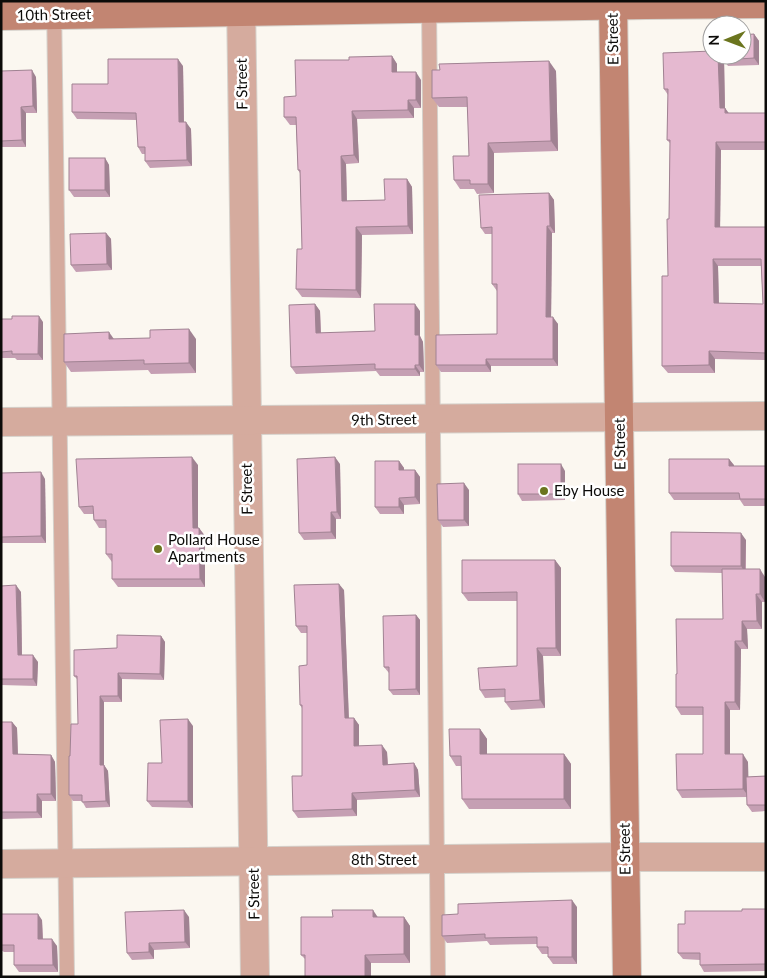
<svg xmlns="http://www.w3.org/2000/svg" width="767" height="978" font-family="Lato,sans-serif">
<rect width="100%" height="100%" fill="#fbf7f0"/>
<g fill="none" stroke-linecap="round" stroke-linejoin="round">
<defs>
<g id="lane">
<polyline points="54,1 67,977"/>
<polyline points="429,5 438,977"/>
</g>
<g id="street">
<polyline points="241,1 255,977"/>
<polyline points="1,422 766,416"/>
<polyline points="1,864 625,857 766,857"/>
</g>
<g id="secondary">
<polyline points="613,1 627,977"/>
<polyline points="1,16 646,5 766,4"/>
</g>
</defs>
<use href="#lane" stroke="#d5d1cb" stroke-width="16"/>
<use href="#street" stroke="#d5d1cb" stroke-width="30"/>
<use href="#secondary" stroke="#d5d1cb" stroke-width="30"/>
<use href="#lane" stroke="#d5ab9e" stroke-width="14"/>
<use href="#street" stroke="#d5ab9e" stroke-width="28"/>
<use href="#secondary" stroke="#c28572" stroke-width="28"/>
</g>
<g fill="#c59fb3" fill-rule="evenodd">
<path d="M754,34l5,7v24l-31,1 -4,-6 1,48 3,5h38v37h-45l-1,77h46v133l-51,-1v14h-47l-6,-7 6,-90 2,-133 -3,-3 1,-45 -4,-6 48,-34h9l2,2zM718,266h43l2,38 -44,-1z"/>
<polygon points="392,56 397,64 397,72 421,80 421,108 414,108 414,118 357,119 359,163 346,164 347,201 385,200 407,179 412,187 413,234 362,235 361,298 302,297 296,289 302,249 300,173 298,170 296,125 290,125 284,117 296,96 349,60"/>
<polygon points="183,66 184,122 191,129 192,166 150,168 145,161 145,154 142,154 138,147 137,120 77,119 72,112 108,84"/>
<polygon points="1,71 36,77 37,113 26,113 26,147 1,147"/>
<polygon points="556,71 558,151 494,153 494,193 477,194 474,189 460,189 454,180 469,156 468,107 439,107 432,98"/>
<polygon points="105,158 109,165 110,197 74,197 69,190"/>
<polygon points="549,193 554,200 555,233 552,233 551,317 558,324 558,366 491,366 491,372 441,372 436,365 497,334 497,291 492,284 492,234 485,234 481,228"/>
<polygon points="106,233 111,239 112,270 76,272 71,265"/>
<polygon points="315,304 320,311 321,333 375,331 420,311 420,336 423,342 424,372 420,372 420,376 380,376 376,371 296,374 291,367"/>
<polygon points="1,319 43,322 43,360 17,360 15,358 1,358"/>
<polygon points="114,339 196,339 196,373 151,374 148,370 71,372 64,362"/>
<polygon points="729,459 734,466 766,466 766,506 744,506 740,500 674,500 669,493"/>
<polygon points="399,461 404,468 404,470 415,470 420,477 420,504 404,505 404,514 380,514 375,507"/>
<polygon points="340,464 341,519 336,519 336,539 304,540 299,533"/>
<polygon points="198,465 198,528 199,528 205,536 205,587 118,587 112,579 112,562 106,554 106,528 99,528 94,520 93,514 84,514 79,507"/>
<polygon points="565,471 565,500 522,501 518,494"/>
<polygon points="1,473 45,479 46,543 1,543"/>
<polygon points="469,490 469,526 443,527 438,520"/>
<polygon points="746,540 746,569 765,577 765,602 762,602 762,629 747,629 748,649 741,649 740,710 730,710 730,754 748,762 748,777 766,776 766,811 752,812 747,805 747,797 682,798 677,790 703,754 703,715 681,715 676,707 677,674 723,619 722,573 675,572 671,566"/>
<polygon points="555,560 561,568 561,656 543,656 545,708 511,710 505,702 505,697 485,698 480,690 517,666 517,601 468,601 462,593"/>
<polygon points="1,586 21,592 22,655 38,662 37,686 1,685"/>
<polygon points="344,590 349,718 354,718 359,725 359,746 387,752 388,764 414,763 418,770 420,797 357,800 357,816 298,818 293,811 302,776 302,708 300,705 307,665 307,633 301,633 296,626"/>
<polygon points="416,615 420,620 420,695 393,695 389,690 389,673 384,667"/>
<polygon points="161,636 165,642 164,680 122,679 122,702 104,702 104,765 108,771 110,807 86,808 82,801 73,801 69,795 70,756 78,724 78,680 74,676"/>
<polygon points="1,722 12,722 17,728 18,754 51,755 55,762 56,801 42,801 42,818 1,819"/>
<polygon points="193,726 193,808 152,807 147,801 162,763"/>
<polygon points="480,729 487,739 487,754 564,754 571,764 571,809 469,809 462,799 461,766 456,766 450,756"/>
<polygon points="577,907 577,964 553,964 548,957 548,954 542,954 537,947 537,944 490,945 487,941 447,943 442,936"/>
<polygon points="766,909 766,971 704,972 700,965 700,960 683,959 678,953 685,924 742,911"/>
<polygon points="1,914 42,920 43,939 57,946 58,972 19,972 14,965 14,952 4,952 1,950"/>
<polygon points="189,917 190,948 154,950 154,959 132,960 127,953"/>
<polygon points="378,917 404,917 410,926 410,963 371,963 371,977 305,977 305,959 301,955"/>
</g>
<g fill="#a08292">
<polygon points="754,34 759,41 759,65 754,58"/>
<polygon points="718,55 721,55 724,58 725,111 725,108 731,116 720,108"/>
<polygon points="392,56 397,64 397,80 392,72"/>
<polygon points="178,59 183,66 184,129 179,122"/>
<polygon points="549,61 556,71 558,151 551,141"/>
<polygon points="32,70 36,77 37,113 33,106"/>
<polygon points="416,72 421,80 421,108 416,100"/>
<polygon points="408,100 414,108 414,118 408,110"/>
<polygon points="21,107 26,113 26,147 22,140"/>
<polygon points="352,111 357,119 359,163 354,155"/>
<polygon points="186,122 191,129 192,166 187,160"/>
<polygon points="716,142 721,150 720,235 715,227"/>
<polygon points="488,143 494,153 494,193 488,184"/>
<polygon points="341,156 346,164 347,209 342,201"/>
<polygon points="105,158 109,165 110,197 105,190"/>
<polygon points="407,179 412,187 413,234 408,226"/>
<polygon points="549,193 554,200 555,233 550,226"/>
<polygon points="547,226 552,233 551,324 546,317"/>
<polygon points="356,227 362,235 361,298 356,290"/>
<polygon points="106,233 111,239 112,270 107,264"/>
<polygon points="713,259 718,266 719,310 714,303"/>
<polygon points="315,304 320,311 321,340 316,333"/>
<polygon points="415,304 420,311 420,336 423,342 424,372 419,365 415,335"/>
<polygon points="39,316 43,322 43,360 38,354"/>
<polygon points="553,317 558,324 558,366 553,359"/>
<polygon points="189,329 196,339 196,373 189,363"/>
<polygon points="109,332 116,342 109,339"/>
<polygon points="709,351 715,359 715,373 709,365"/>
<polygon points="486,359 491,366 491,372 486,365"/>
<polygon points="415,365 420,372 420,376 415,369"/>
<polygon points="192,457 198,465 198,536 193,528"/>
<polygon points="335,457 340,464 341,519 337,512"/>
<polygon points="729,459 734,465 734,473 729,466"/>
<polygon points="399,461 404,468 404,477 399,470"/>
<polygon points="561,464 565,471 565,500 561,494"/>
<polygon points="415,470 420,477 420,504 415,497"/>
<polygon points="41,472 45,479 46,543 41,536"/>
<polygon points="464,483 469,490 469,526 464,520"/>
<polygon points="399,498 404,505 404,514 399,507"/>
<polygon points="331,512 336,519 336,539 331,532"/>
<polygon points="199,528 205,536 205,587 200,579"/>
<polygon points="741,533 746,540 745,573 741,566"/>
<polygon points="555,560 561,568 561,656 556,648"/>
<polygon points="760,569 765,577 765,602 760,594"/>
<polygon points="339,584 344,590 349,725 345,718"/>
<polygon points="16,585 21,592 22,662 18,655"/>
<polygon points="756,594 762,602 762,629 757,621"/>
<polygon points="416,615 420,620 420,695 416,689"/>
<polygon points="742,621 747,629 748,649 742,641"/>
<polygon points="161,636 165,642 164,680 160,674"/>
<polygon points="735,641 741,649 740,710 735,702"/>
<polygon points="537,648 543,656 545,708 540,700"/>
<polygon points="33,655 38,662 37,686 33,679"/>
<polygon points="118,673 122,679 122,702 118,696"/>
<polygon points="100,696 104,702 104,771 100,765"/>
<polygon points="725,702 730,710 730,762 725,754"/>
<polygon points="354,718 359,725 359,753 354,746"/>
<polygon points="188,719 193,726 193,808 188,801"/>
<polygon points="12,722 17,728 18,761 13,754"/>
<polygon points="480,729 487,739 487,764 480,754"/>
<polygon points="382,745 387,752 388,771 383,765"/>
<polygon points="564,754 571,764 571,809 564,799"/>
<polygon points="743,754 748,762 749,797 743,789"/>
<polygon points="51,755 55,762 56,801 51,794"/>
<polygon points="414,763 418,770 420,797 415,790"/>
<polygon points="104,765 108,771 110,807 106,801"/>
<polygon points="352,793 357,800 357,816 352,809"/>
<polygon points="37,794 42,801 42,818 37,812"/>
<polygon points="572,900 577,907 577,964 572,957"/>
<polygon points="184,910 189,917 190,948 185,942"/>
<polygon points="373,910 379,919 373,917"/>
<polygon points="38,914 42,920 43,946 38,939"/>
<polygon points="404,917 410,926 410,963 404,954"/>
<polygon points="52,939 57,946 58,972 53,965"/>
<polygon points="149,943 154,950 154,959 149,952"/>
<polygon points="365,955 371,963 371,977 365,977"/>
</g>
<g fill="#e5b9d0" stroke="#a08292" fill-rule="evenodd">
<polygon points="754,34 754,58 723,60 723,55 742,55 742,35"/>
<path d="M712,51v4h6l2,53h5v5h41v29h-50l-1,85h51v126l-57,-2v14l-47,1v-90h6l-1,-57h2l1,-79h-3l1,-51h-4l-1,-36zM713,259h48l2,45 -49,-1z"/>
<polygon points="392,56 392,72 416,72 416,100 408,100 408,110 352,111 354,155 341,156 342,201 385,200 384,179 407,179 408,226 356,227 356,290 296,289 297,249 302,249 300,170 298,170 296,117 284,117 284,97 296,96 295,60 349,60 349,57"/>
<polygon points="108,59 178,59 179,122 186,122 187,160 145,161 145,147 138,147 136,113 72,112 72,84 108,84"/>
<polygon points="549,61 551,141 488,143 488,184 470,184 470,180 454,180 453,156 469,156 467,97 432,98 432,70 440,70 439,64"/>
<polygon points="32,70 33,106 21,107 22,140 1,141 1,71"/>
<rect x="69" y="158" width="36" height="32"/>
<polygon points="549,193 550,226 547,226 546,317 553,317 553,359 486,359 486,365 436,365 436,335 497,334 497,284 492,284 492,227 481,228 479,195"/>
<polygon points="106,233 107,264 71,265 70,234"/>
<polygon points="315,304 316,333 375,331 374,304 415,304 415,335 419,335 419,365 415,365 415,369 375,369 375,364 291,367 289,305"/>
<polygon points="12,316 39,316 38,354 12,354 12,351 1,352 1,319 12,319"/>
<polygon points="189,329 189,363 144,364 144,360 64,362 64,334 109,332 109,339 150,338 150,330"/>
<polygon points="192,457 193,528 199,528 200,579 112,579 112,554 106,554 106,520 94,520 93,506 79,507 76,459"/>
<polygon points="335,457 337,512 331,512 331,532 299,533 297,459"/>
<polygon points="669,459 729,459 729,466 766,466 766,499 740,499 739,493 669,493"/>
<polygon points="375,461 399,461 399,470 415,470 415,497 399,498 399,507 375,507"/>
<rect x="518" y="464" width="43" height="30"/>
<polygon points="41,472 41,536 1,537 1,473"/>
<polygon points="464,483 464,520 438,520 437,484"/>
<polygon points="671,532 741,533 741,566 671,566"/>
<polygon points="462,560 555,560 556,648 537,648 540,700 505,702 505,689 480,690 478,668 517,666 517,592 462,593"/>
<polygon points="722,569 760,569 760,594 756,594 757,621 742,621 742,641 735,641 735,702 725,702 725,754 743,754 743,789 677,790 676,754 703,754 703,707 676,707 676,674 677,674 676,619 723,619"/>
<polygon points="339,584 345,718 354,718 354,746 382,745 383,765 414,763 415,790 352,793 352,809 293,811 292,776 302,776 302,705 300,705 299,666 307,665 307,626 296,626 294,585"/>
<polygon points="16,585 18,655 33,655 33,679 1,679 1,586"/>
<polygon points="416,615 416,689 389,690 389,667 384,667 383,616"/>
<polygon points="117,635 161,636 160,674 118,673 118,696 100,696 100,765 104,765 106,801 82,802 82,795 69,795 69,756 70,756 71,724 78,724 77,676 74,676 74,650 117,648"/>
<polygon points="188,719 188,801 147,801 148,763 162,763 160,720"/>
<polygon points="1,722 12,722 13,754 51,755 51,794 37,794 37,812 1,812"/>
<polygon points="449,729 480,729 480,754 564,754 564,799 462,799 461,756 450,756"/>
<polygon points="766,776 766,805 747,805 746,777"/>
<polygon points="572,900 572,957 548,957 548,947 537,947 537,937 485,938 485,934 442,936 442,915 458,914 458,904"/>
<polygon points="742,909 766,909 766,964 700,965 700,953 678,953 678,924 685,924 685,911 742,911"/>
<polygon points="184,910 185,942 149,943 149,952 127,953 125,912"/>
<polygon points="332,910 373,910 373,917 404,917 404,954 365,955 365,977 305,977 305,955 301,955 301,917 333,917"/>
<polygon points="1,914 38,914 38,939 52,939 53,965 14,965 14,945 1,945"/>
</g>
<g fill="#6b751e" stroke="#fff" stroke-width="2">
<circle cx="544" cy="491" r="5"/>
<circle cx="158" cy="549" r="5"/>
</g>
<g text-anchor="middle" stroke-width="5" stroke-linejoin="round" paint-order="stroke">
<g font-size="15" fill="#0c0b09" stroke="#fff">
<text transform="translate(54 15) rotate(-1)" y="5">10th Street</text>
<text transform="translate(613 39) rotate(-91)" y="5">E Street</text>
<text transform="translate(242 84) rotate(-91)" y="5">F Street</text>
<text transform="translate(384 420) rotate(-1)" y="5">9th Street</text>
<text transform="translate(620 444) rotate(-91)" y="5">E Street</text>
<text transform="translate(247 489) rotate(-91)" y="5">F Street</text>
<text transform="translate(625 849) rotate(-91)" y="5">E Street</text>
<text x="384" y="865">8th Street</text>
<text transform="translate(254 894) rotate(-91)" y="5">F Street</text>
</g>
<g font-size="15" fill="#0c0b09" stroke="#fff" text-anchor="start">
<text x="554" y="496">Eby House</text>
<text x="168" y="545">Pollard House<tspan x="168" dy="17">Apartments</tspan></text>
</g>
</g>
<rect width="767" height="978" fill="none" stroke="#0c0b09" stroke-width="5"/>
<g transform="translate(727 40) rotate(269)"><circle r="24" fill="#ffffff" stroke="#9e9d9d"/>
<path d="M0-4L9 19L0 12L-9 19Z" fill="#6b751e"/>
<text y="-8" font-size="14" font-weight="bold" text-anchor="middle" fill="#0c0b09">N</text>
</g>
</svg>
